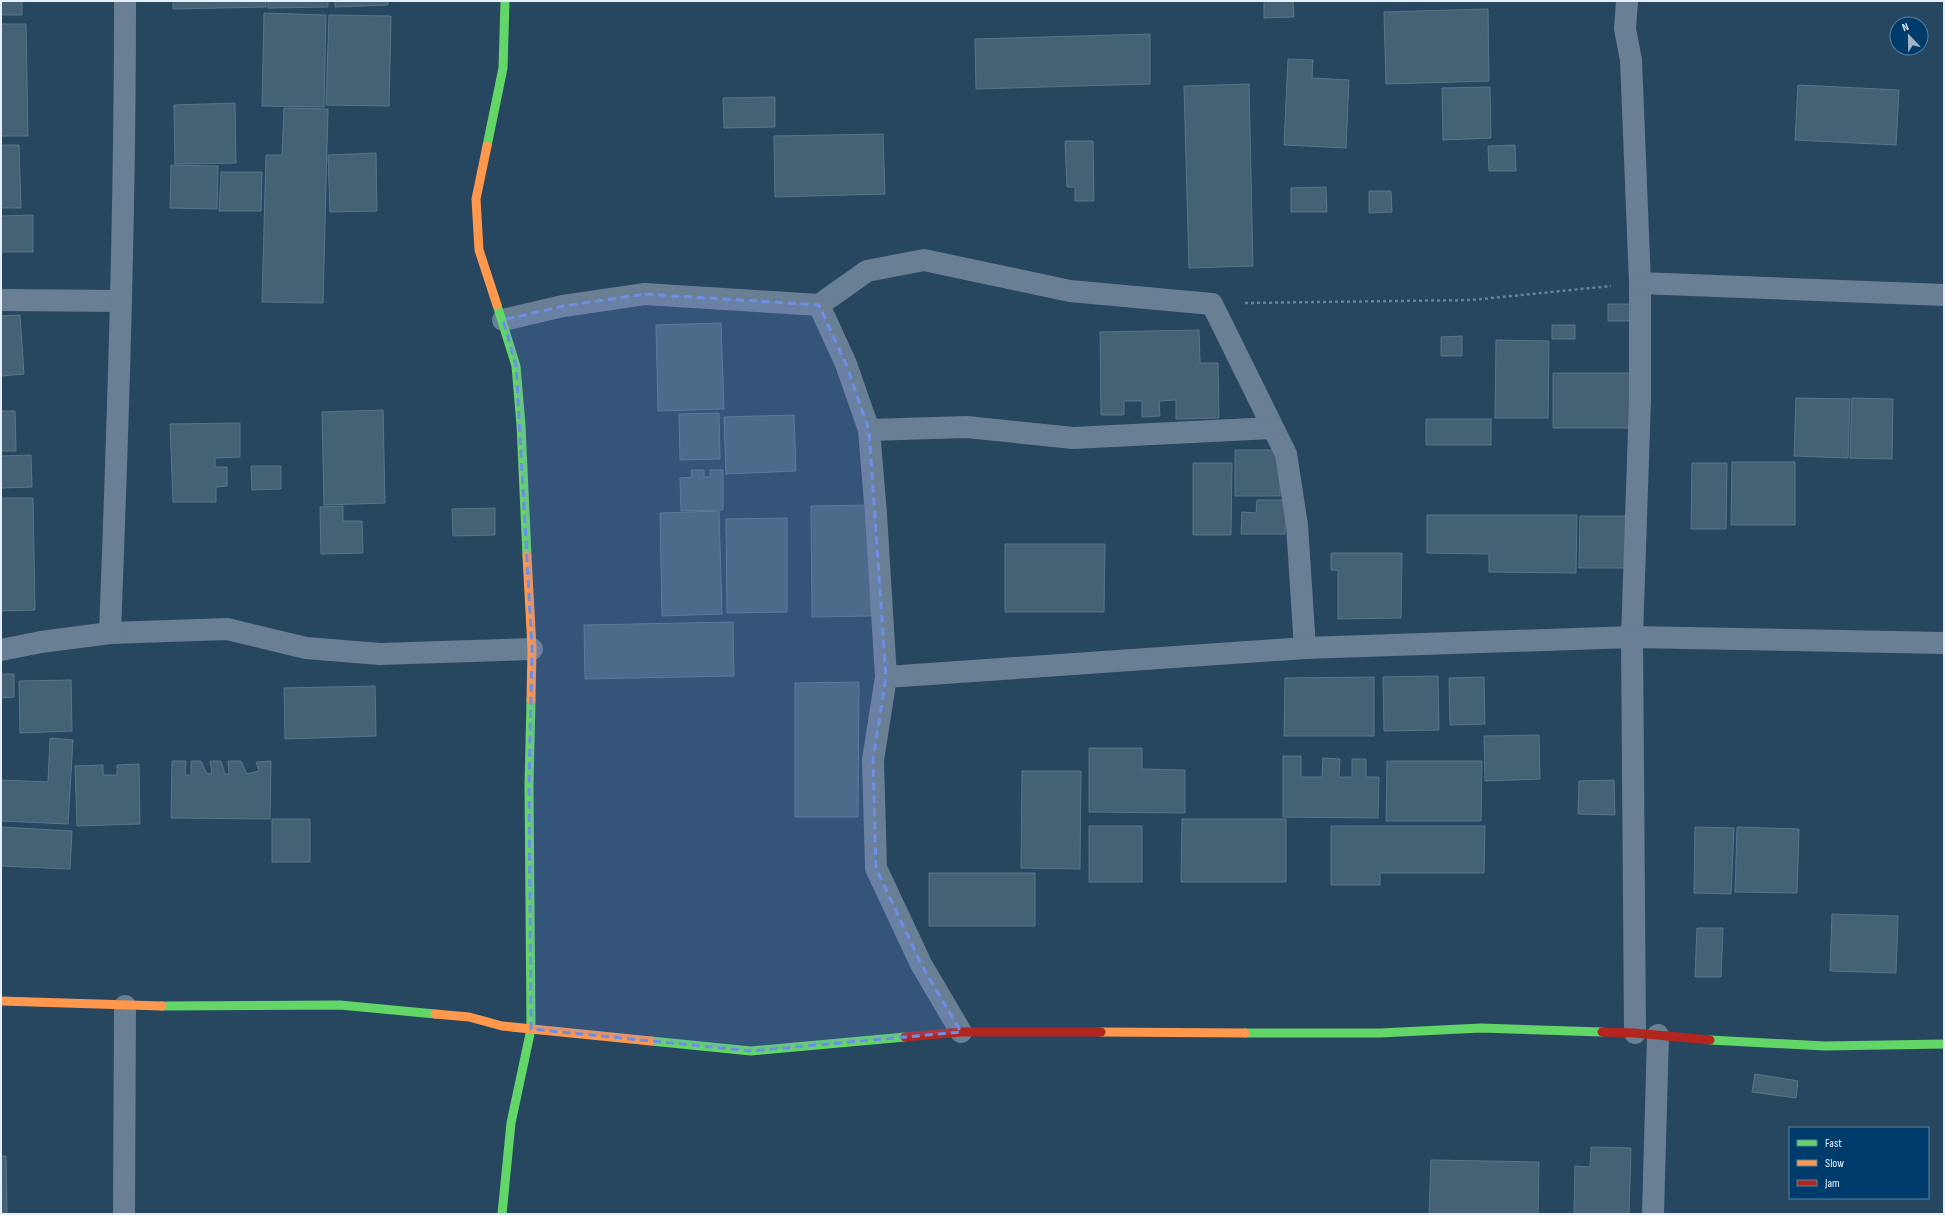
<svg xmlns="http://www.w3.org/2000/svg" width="1945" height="1215" font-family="'Sofia Sans Condensed',sans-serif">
<rect width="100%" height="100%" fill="#274660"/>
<g fill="#456274" stroke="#587689">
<rect x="1" y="1" width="21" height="14"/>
<polygon points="173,1 266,1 266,7 173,9"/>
<polygon points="268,1 328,1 328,7 268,8"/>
<polygon points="335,1 388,1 388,5 335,7"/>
<polygon points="1264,1 1293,1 1294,17 1264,18"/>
<polygon points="1488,9 1489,81 1386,84 1384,12"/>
<polygon points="264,13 326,15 324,107 262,106"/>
<polygon points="329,15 391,16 389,106 326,105"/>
<polygon points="1,24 26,24 28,136 1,136"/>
<polygon points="1150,34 1150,84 976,89 975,39"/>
<polygon points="1288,59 1313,60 1312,78 1349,80 1346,148 1284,145"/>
<polygon points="1249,84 1253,266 1189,268 1184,86"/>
<polygon points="1798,85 1899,90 1896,145 1795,140"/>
<polygon points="1490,87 1491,138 1443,140 1442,88"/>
<polygon points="775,97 775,127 724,128 723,98"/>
<polygon points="235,103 236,163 175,164 174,105"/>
<polygon points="284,108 328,109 323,303 262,302 266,155 282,155"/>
<polygon points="883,134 885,194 775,197 774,136"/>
<polygon points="1065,141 1093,141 1094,201 1075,201 1075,187 1067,187"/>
<polygon points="1,145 19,145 21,208 1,208"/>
<polygon points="1515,145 1516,171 1489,171 1488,146"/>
<polygon points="376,153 377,211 330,212 328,155"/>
<polygon points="171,165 218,166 217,209 170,208"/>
<polygon points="221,172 262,172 261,211 219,211"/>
<polygon points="1326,187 1327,212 1291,212 1291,188"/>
<polygon points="1369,191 1391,191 1392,212 1369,213"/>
<polygon points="33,215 33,252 1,252 1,216"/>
<polygon points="1608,304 1634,304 1633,321 1608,321"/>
<polygon points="20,315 24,374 1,376 1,316"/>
<polygon points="721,323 724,409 658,411 656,325"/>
<rect x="1552" y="325" width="23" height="14"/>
<polygon points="1199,330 1200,363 1218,363 1219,418 1176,419 1176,400 1159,401 1160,416 1142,417 1142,401 1124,401 1124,415 1101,415 1100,332"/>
<polygon points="1462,336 1462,356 1441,356 1441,337"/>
<polygon points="1496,340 1549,341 1548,418 1495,418"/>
<polygon points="1553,373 1633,373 1632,428 1553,428"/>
<polygon points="1796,398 1850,399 1848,458 1794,456"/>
<polygon points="1852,398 1893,399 1892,459 1850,458"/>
<polygon points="383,410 385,503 324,505 322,412"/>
<polygon points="1,411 15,411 16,451 1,451"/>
<polygon points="719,413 720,459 680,460 679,414"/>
<polygon points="794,415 796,471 726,474 724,417"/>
<rect x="1426" y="419" width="65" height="26"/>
<polygon points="240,423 240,457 215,458 215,467 227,467 227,486 216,487 216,502 173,502 170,424"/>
<polygon points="1235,450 1281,450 1280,496 1235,496"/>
<polygon points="31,455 32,487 1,488 1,456"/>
<polygon points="1732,462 1795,462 1795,525 1731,525"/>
<polygon points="1193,463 1232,463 1231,535 1193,535"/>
<polygon points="1692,463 1727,463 1726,529 1691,529"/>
<polygon points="251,466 281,466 281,489 252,490"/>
<polygon points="691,470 704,470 704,477 710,477 710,470 723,470 723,510 681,511 680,478 692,477"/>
<polygon points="1,498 33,498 35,610 1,611"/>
<polygon points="1257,500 1286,500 1285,534 1241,534 1242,512 1256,513"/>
<polygon points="869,505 871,616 812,617 811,506"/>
<polygon points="343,506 343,521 362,521 363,553 321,554 320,507"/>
<polygon points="495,508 495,535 453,536 452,509"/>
<polygon points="719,511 722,614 662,616 660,513"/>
<polygon points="1427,515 1577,515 1576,573 1489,572 1489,554 1427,553"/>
<polygon points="1580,516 1633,516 1632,568 1579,568"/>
<polygon points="787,518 787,612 727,613 726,519"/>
<polygon points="1005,544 1105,544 1104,612 1005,612"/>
<polygon points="1331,553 1402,553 1401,618 1338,619 1338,570 1331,570"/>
<polygon points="733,622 734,676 585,679 584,625"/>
<polygon points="1,674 14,674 14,697 1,698"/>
<polygon points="1438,676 1439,730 1384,731 1383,677"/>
<polygon points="1374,677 1374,736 1284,736 1285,678"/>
<polygon points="1484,677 1485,724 1450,725 1449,678"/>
<polygon points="71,680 72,731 20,733 19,681"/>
<polygon points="859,682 858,817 795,817 795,683"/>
<polygon points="375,686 376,736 285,739 284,688"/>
<polygon points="1539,735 1540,779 1485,781 1484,736"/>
<polygon points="50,738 73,740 68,824 1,821 1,780 48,782"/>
<polygon points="1089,748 1142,748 1142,769 1185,770 1185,813 1089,812"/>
<polygon points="1283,756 1301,756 1301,777 1322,777 1323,758 1340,759 1339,777 1352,777 1352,759 1366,759 1366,777 1379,777 1378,818 1283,817"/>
<polygon points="172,761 186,761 185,775 191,775 191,761 201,761 207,774 212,773 210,761 221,761 225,774 229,774 228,761 241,761 247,774 259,771 256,762 271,761 270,819 171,818"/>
<polygon points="1387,761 1482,761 1481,821 1386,821"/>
<polygon points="139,764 140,824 77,826 75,766 103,765 103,775 117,775 117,765"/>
<polygon points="1022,771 1081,771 1080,869 1021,868"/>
<polygon points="1614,780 1615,815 1578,814 1579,781"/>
<rect x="272" y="819" width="38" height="43"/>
<polygon points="1182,819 1286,819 1286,882 1181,882"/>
<rect x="1089" y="826" width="53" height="56"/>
<polygon points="1331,826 1485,826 1484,873 1380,873 1380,885 1331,885"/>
<polygon points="1,827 72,831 70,869 1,866"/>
<polygon points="1695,827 1734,828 1731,894 1694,893"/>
<polygon points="1737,827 1799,829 1797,893 1735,892"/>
<rect x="929" y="873" width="106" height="53"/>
<polygon points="1832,914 1898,916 1896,973 1830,971"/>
<polygon points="1697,928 1723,928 1721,977 1695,977"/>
<polygon points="1755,1074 1798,1081 1796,1098 1752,1092"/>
<polygon points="1591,1147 1631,1148 1629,1214 1574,1214 1575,1166 1590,1167"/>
<polygon points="1,1156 6,1156 7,1214 1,1214"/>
<polygon points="1431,1160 1539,1162 1538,1214 1429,1214"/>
</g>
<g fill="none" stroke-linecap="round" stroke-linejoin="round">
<polyline stroke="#6c8093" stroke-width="2.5" stroke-dasharray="3 3" stroke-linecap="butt" points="1245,303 1472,300 1611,286"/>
<g stroke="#697f94" stroke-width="22">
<polyline points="1627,1 1625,29 1631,60 1640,283 1640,400 1632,637 1635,1033"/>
<polyline points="1640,283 1944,295"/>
<polyline points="1,300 121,301"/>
<polyline points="819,305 846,364 869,430 876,514 886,677 873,760 876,868 921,964 961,1032"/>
<polyline points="503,320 563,306 645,294 819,305 867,271 924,260 1070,291 1212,304 1286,454 1297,525 1305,648"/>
<polyline points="869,430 967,427 1073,438 1272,428"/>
<polyline points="110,633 227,629 306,648 380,654 532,649"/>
<path d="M1,650l40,-8 69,-9c8,-210 15,-421 15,-632"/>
<polyline points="886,677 1305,648 1632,637 1944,643"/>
<polyline points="124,1214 125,1006"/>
<polyline points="1653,1214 1658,1035"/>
</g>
<g stroke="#63d668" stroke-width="9">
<polyline points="487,146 503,68 505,1"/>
<polyline points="497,305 516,366 521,425 527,556"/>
<polyline points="162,1006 340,1005 435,1014"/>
<polyline points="1245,1033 1380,1033 1481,1028 1602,1032"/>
<polyline points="1710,1040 1825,1046 1944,1044"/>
<polyline points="651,1041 751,1051 905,1037"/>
<polyline points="502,1214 511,1123 531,1029 529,785 531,700"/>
</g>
<g stroke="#ff974d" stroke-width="9">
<polyline points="487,146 476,199 479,250 497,305"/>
<polyline points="527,556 532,649 531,700"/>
<polyline points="1,1001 162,1006"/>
<polyline points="435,1014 469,1017 502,1026 651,1041"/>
<polyline points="1101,1032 1245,1033"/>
</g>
<g stroke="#b3261e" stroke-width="9">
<polyline points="1602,1032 1635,1033 1710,1040"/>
<polyline points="905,1037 961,1032 1101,1032"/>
</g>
</g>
<path fill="#6d8ee6" fill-opacity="0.2" stroke="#6d8ee6" stroke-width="3" stroke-dasharray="8 5" stroke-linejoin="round" d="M645,294l174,11 27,59 23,66 17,247 -13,83 3,108 45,96 40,68 -210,19 -220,-22 -2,-244 3,-136 -16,-283 -13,-46 60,-14z"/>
<rect width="1945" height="1215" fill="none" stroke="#e4effa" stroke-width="4"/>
<rect x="1789" y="1127" width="140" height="72" fill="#003c6b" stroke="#5b84a4"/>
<rect x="1797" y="1140" width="20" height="6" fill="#63d668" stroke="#5b84a4"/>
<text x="1825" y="1147" font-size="12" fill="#e4effa">Fast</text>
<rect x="1797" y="1160" width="20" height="6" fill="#ff974d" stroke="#5b84a4"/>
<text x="1825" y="1167" font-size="12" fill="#e4effa">Slow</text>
<rect x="1797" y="1180" width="20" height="6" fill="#b3261e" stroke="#5b84a4"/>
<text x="1825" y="1187" font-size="12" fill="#e4effa">Jam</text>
<g transform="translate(1909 36) rotate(338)"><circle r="19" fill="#003c6b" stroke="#5b84a4"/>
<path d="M0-3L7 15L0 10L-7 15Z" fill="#a2b4c4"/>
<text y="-6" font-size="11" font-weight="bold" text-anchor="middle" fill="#e4effa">N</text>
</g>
</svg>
